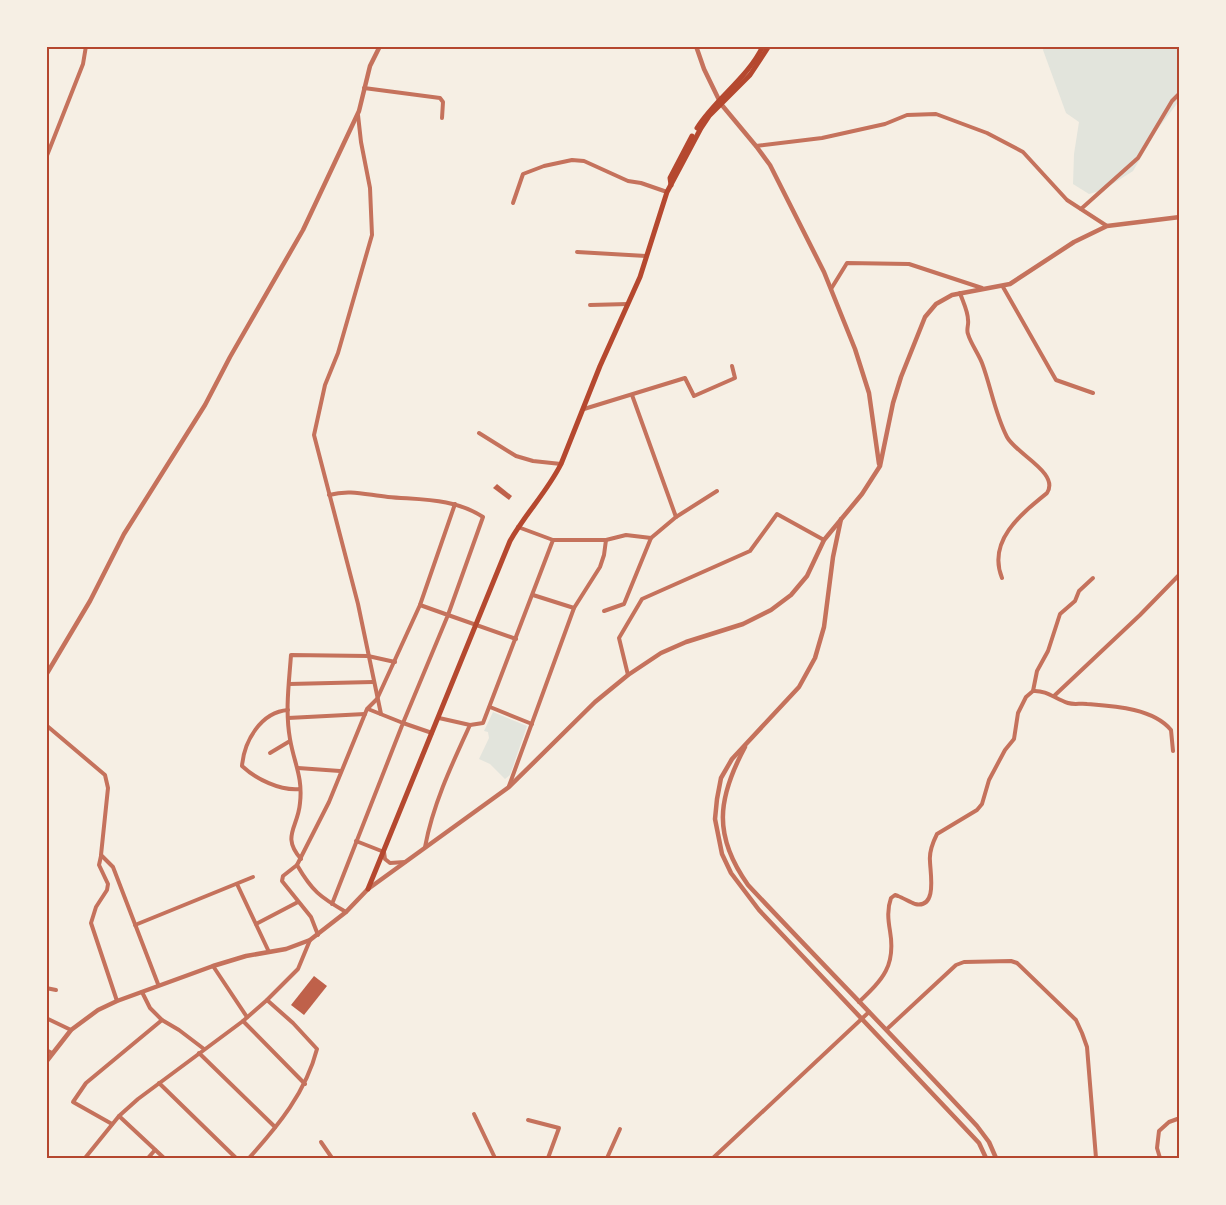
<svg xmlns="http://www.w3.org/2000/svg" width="1226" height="1205" font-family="Ubuntu,sans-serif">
<rect width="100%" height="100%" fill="#f6efe4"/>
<g fill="#e2e4dc">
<polygon points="1044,46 1179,47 1179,101 1157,130 1133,171 1103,190 1089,194 1073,184 1074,154 1079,122 1066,113 1043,50"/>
<polygon points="493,712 527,726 510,775 505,779 490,764 479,759 489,738 488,732 484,731"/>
</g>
<g fill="#bf614a">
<polygon points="497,484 512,496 509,500 493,488"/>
<polygon points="314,976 327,986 304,1015 291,1005"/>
</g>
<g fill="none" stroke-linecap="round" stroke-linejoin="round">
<g stroke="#c5725c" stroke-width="4">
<polyline points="364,88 440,98 443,102 442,118"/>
<polyline points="358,115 361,142 370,188 372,235 338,353 325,385 314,435 358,604 381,714"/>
<polyline points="756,146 822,138 885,124 907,115 936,114 987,133 1023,152 1067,200 1107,226"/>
<polyline points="46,158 83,64 86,46"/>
<polyline points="513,203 523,174 544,166 572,160 584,161 628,181 641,183 667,192"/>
<polyline points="1081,209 1138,158 1172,101 1180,93"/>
<polyline points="577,252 646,256"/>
<polyline points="1003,287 1056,380 1093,393"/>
<polyline points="831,289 847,263 909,264 982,288"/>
<path d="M960,293c3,9 8,18 8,27 1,5 -2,9 0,14 3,10 10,19 14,29 9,24 13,51 25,74 9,17 53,36 40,56 -26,21 -60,48 -45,85"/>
<polyline points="590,305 628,304"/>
<polyline points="632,395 676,517"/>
<polyline points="584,409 685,378 694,396 735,378 732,366"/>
<polyline points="479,433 516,456 533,461 561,464"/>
<path d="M329,495c21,-6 38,0 59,2 33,3 66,1 95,20l-35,98 68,24"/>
<polyline points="553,540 606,540 626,535 651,538 676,517 717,491"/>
<polyline points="533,595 574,608"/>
<polyline points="420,605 448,615 403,723 432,733"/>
<polyline points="604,611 624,604 651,538"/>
<polyline points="628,675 619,638 642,599 750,551 777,514 824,540"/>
<polyline points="289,684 373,682"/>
<polyline points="1033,691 1037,671 1048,651 1060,614 1075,601 1079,591 1093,578"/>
<polyline points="1054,696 1140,615 1180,574"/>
<polyline points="490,707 532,724"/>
<path d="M288,710c-27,2 -44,31 -46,56 14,13 38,25 58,23"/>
<polyline points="288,718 365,714"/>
<polyline points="439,718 470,725"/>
<polyline points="46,725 105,775 108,788 101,855 113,867 158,984"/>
<polyline points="270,753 290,741"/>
<polyline points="298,768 340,771"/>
<polyline points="509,786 574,608 600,567 604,555 606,540"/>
<polyline points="356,841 384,852 385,859 390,863 405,862"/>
<path d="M425,847c8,-43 27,-83 45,-122l13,-2 70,-183 -35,-13"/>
<polyline points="101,856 99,865 108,884 107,890 96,907 91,923 117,1001"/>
<path d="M301,859c-20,-23 -3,-31 -1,-56 3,-26 -6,-40 -10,-64 -5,-28 -1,-56 1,-84l77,1 27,6"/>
<polyline points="297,865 283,876 282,881 311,917 318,935"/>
<polyline points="237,884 269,952"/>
<polyline points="332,904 403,723 368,709"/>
<path d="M346,912c-26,-15 -34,-21 -49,-47l32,-63 38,-93 10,-10 43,-94 35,-101"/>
<polyline points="256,924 298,902"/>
<polyline points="135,925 253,877"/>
<polyline points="213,966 247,1017"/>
<polyline points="46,988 56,990"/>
<polyline points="142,992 150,1008 162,1020 179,1030 204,1049"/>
<path d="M859,1002c24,-23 37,-36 31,-71 -2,-12 -3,-22 1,-33l4,-3 3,1c5,2 12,6 17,8 23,5 15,-32 15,-43 -1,-9 3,-19 7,-27l40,-24 5,-6 7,-24 16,-30 9,-11 4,-26 8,-16 7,-6c14,-1 22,8 35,12 6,2 13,0 19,1 26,2 66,4 84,26l2,21"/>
<polyline points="46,1018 71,1030"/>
<polyline points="243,1021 305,1084"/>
<polyline points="887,1029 956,965 964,962 1011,961 1017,963 1076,1020 1082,1033 1087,1047 1096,1158"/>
<polyline points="46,1050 52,1053"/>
<polyline points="199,1053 275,1127"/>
<polyline points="159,1083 236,1158"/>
<polyline points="474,1114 495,1158"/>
<polyline points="119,1116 164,1158"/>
<polyline points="528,1120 559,1128 548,1158"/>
<polyline points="112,1124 73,1102 86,1083 162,1020"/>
<polyline points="321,1142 332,1158"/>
<polyline points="85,1158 119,1116 138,1099 243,1021 267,1000 298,969 310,940"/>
<polyline points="148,1158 155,1150"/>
<path d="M249,1158c29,-32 57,-66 68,-109l-24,-26 -26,-23"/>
<polyline points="607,1158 620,1129"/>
<polyline points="713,1158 869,1012"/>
<polyline points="1160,1158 1157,1148 1159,1131 1169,1122 1180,1118"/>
</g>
<g stroke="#c5725c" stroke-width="4.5">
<polyline points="696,46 704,69 721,104 756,146 770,165 824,272 855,349 869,393 879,464"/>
<polyline points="841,519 833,557 824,627 815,658 799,687 732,759 721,778 717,799 715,819 722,854 731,873 759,910 979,1143 986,1158"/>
<polyline points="46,675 90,601 124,534 205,405 230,357 303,230 359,111 370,66 380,46"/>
<path d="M745,747c-28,52 -32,89 3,138 76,81 154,160 229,241l12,16 7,16"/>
<polyline points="46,1062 71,1030 98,1010 117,1001 213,966 246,956 286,949 310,940 346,912 368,889 509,787 595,702 628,675 661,653 686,642 743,624 771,610 791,595 807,576 824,540 862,494 880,466 893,403 901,377 925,317 936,304 952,295 1010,284 1074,242 1107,226 1180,217"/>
</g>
<g stroke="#b5482f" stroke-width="5">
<path d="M697,128c19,-30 50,-49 66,-82"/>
<polyline points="671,185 670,178 692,136"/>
<path d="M368,889l142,-348c15,-27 37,-49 51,-77l39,-98 40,-89 27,-85 34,-64 8,-12 41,-41 19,-29"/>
</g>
</g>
<rect width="1226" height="1205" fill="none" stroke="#f6efe4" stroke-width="96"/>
<rect x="48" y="48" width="1130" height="1109" fill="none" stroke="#b5482f" stroke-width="2"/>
</svg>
